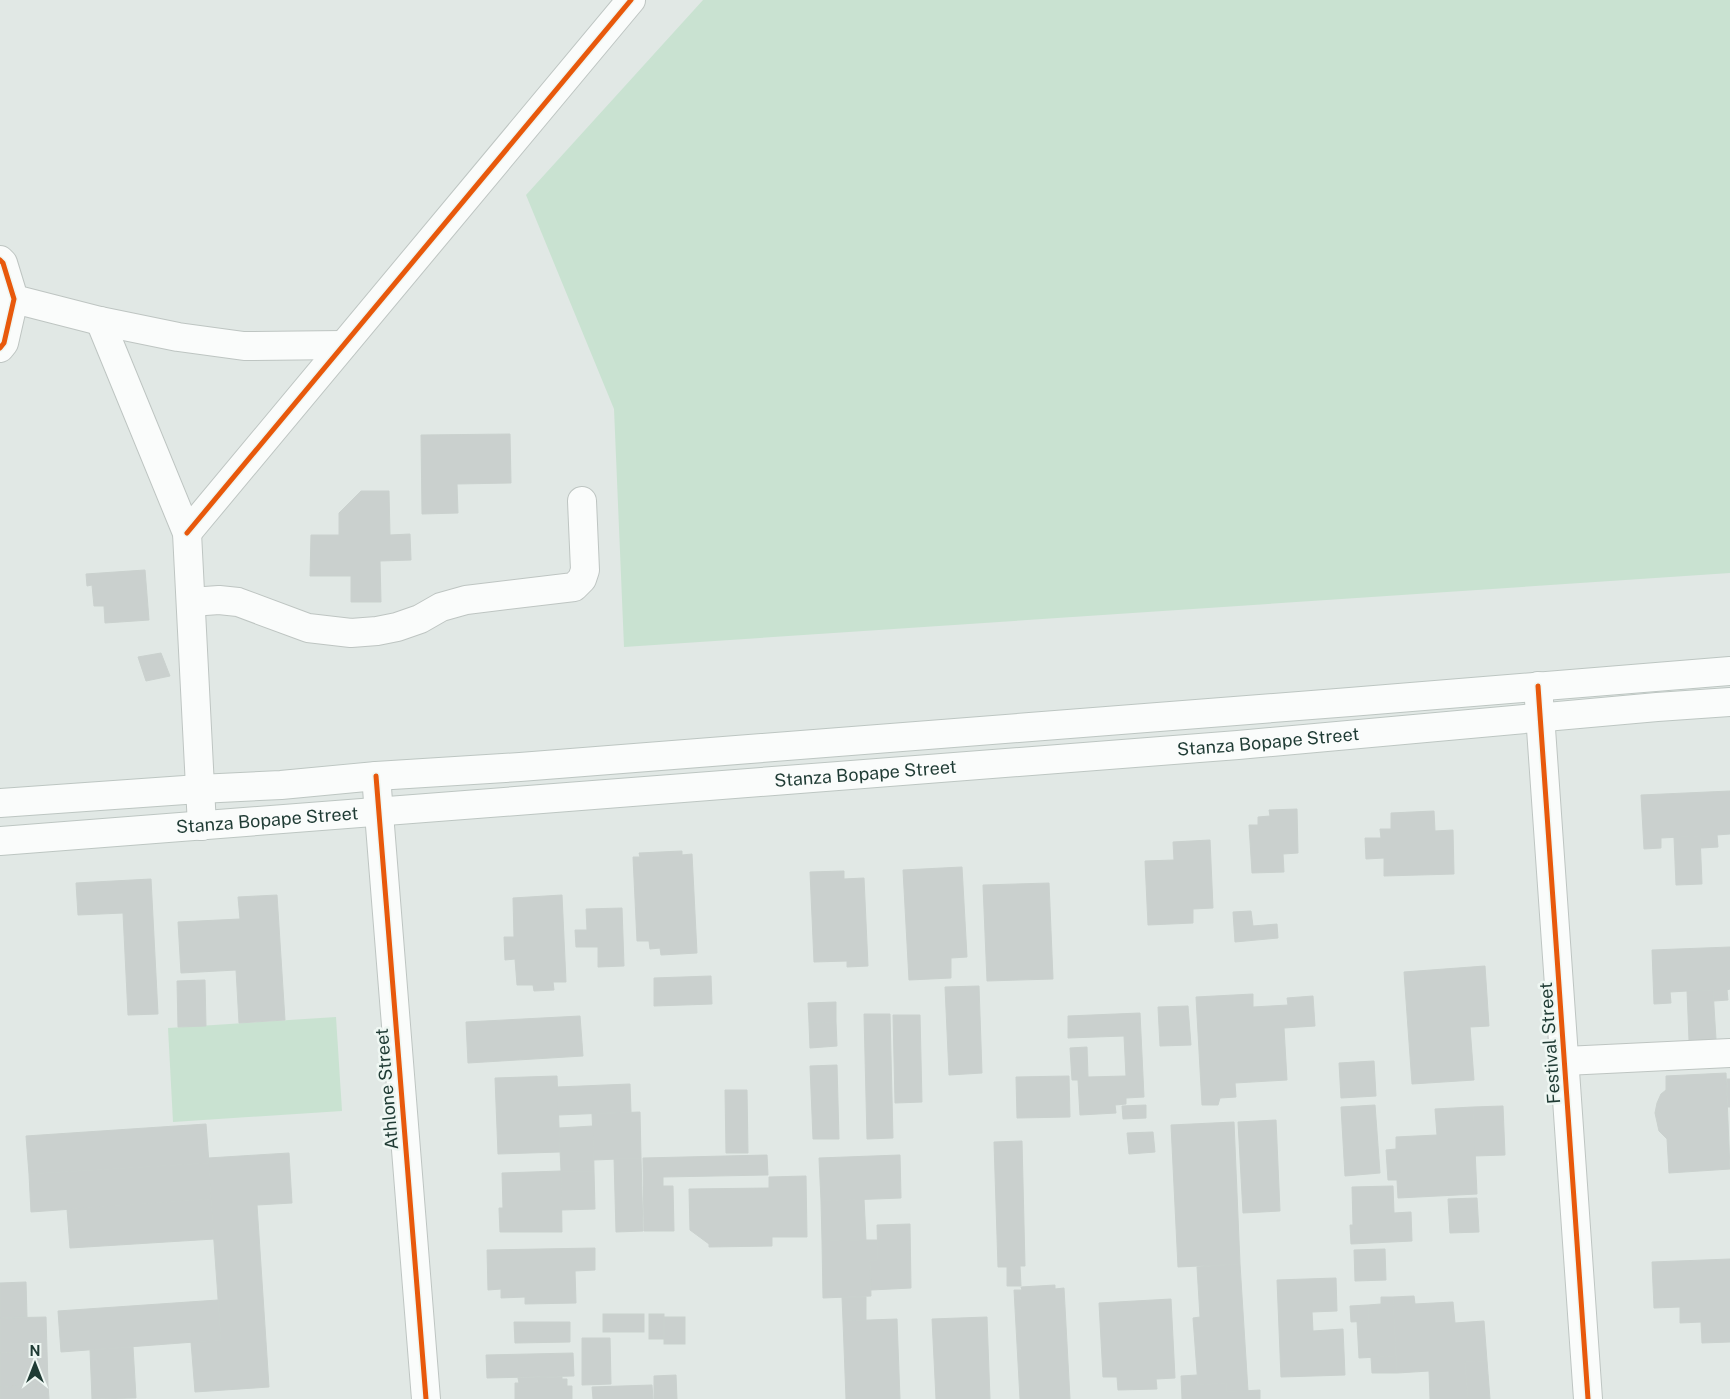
<svg xmlns="http://www.w3.org/2000/svg" width="1730" height="1399" font-family="'Public Sans',sans-serif">
<rect width="100%" height="100%" fill="#e1e8e5"/>
<g fill="#c9e2d1">
<polygon points="703,0 1730,0 1730,573 624,647 614,409 526,195"/>
<polygon points="336,1017 342,1111 173,1122 168,1028"/>
</g>
<g fill="#cad0ce" stroke="#cad1ce">
<polygon points="510,434 511,483 457,484 458,513 422,514 421,435"/>
<polygon points="361,491 389,491 390,535 410,534 411,560 380,561 381,602 351,602 351,576 310,576 311,535 339,535 339,513"/>
<polygon points="145,570 149,620 105,623 104,606 94,606 92,585 87,586 86,574"/>
<polygon points="161,653 170,676 146,681 138,657"/>
<polygon points="1730,791 1730,834 1717,835 1718,847 1701,848 1700,836 1661,838 1661,848 1644,849 1641,795"/>
<polygon points="1297,809 1298,853 1283,854 1284,872 1252,873 1249,825 1258,825 1258,817 1270,816 1269,810"/>
<polygon points="1434,811 1435,831 1453,830 1454,874 1384,876 1384,858 1366,859 1365,838 1381,838 1380,829 1391,829 1391,813"/>
<polygon points="1700,836 1702,884 1676,885 1674,837"/>
<polygon points="1210,840 1213,908 1193,909 1193,923 1148,925 1145,861 1174,860 1173,842"/>
<polygon points="682,851 682,855 692,854 697,953 661,955 660,948 650,949 649,941 637,941 633,857 640,857 639,853"/>
<polygon points="962,867 967,957 951,958 951,978 909,980 903,870"/>
<polygon points="844,871 844,879 864,878 868,966 847,967 847,961 814,962 810,872"/>
<polygon points="151,879 158,1014 128,1015 123,913 78,915 76,883"/>
<polygon points="1049,883 1053,979 987,981 983,885"/>
<polygon points="277,895 285,1020 239,1023 236,970 181,973 178,922 240,919 238,897"/>
<polygon points="562,895 566,982 553,982 554,990 534,991 533,985 517,985 515,959 505,960 504,937 514,937 513,898"/>
<polygon points="622,908 624,966 598,967 598,947 576,947 575,930 587,930 586,909"/>
<polygon points="1251,911 1253,926 1277,924 1278,938 1235,942 1233,912"/>
<polygon points="1730,947 1730,989 1727,990 1728,1000 1714,1001 1713,990 1687,991 1670,992 1671,1003 1654,1004 1652,950"/>
<polygon points="1485,966 1489,1026 1470,1027 1474,1080 1412,1084 1404,972"/>
<polygon points="711,976 712,1004 654,1006 654,978"/>
<polygon points="205,980 206,1026 178,1027 177,981"/>
<polygon points="979,986 982,1073 949,1075 945,987"/>
<polygon points="1713,990 1716,1039 1689,1040 1687,991"/>
<polygon points="1253,994 1253,1007 1288,1005 1287,998 1313,996 1315,1026 1284,1028 1287,1080 1235,1083 1236,1097 1220,1098 1218,1105 1202,1105 1196,997"/>
<polygon points="836,1002 836,1022 809,1023 808,1003"/>
<polygon points="1188,1006 1191,1045 1160,1046 1158,1007"/>
<polygon points="1140,1013 1144,1097 1126,1098 1126,1104 1115,1105 1116,1113 1080,1115 1078,1080 1072,1080 1070,1048 1087,1047 1088,1077 1126,1076 1124,1036 1068,1038 1068,1016"/>
<polygon points="864,1014 890,1014 893,1138 867,1139"/>
<polygon points="893,1015 920,1015 922,1102 895,1103"/>
<polygon points="580,1016 583,1056 468,1063 466,1022"/>
<polygon points="836,1022 837,1046 810,1048 809,1023"/>
<polygon points="1374,1061 1376,1096 1341,1098 1339,1063"/>
<polygon points="837,1065 839,1139 813,1139 810,1066"/>
<polygon points="1726,1073 1730,1169 1669,1173 1667,1139 1659,1131 1655,1113 1657,1103 1661,1094 1666,1090 1666,1076"/>
<polygon points="557,1076 560,1152 498,1154 495,1078"/>
<polygon points="1069,1076 1070,1117 1017,1118 1016,1077"/>
<polygon points="1727,1079 1730,1079 1730,1107 1728,1107"/>
<polygon points="630,1084 631,1112 558,1115 557,1087"/>
<polygon points="725,1090 747,1090 748,1153 726,1153"/>
<polygon points="1146,1105 1146,1118 1123,1119 1122,1106"/>
<polygon points="1375,1105 1380,1173 1345,1176 1341,1107"/>
<polygon points="1503,1106 1505,1155 1474,1156 1473,1107"/>
<polygon points="1473,1107 1477,1194 1398,1198 1397,1180 1388,1180 1386,1150 1396,1149 1396,1137 1437,1135 1435,1109"/>
<polygon points="640,1112 641,1158 594,1160 592,1114"/>
<polygon points="1276,1120 1280,1211 1243,1213 1238,1122"/>
<polygon points="1234,1122 1240,1264 1178,1267 1171,1125"/>
<polygon points="206,1124 209,1163 29,1174 26,1136"/>
<polygon points="593,1126 594,1171 561,1171 559,1128"/>
<polygon points="1153,1132 1155,1152 1129,1154 1127,1133"/>
<polygon points="1022,1141 1025,1266 1020,1266 1021,1286 1007,1286 1007,1267 998,1267 994,1142"/>
<polygon points="289,1153 292,1203 257,1205 269,1387 195,1392 191,1342 221,1340 208,1158"/>
<polygon points="767,1155 768,1175 663,1177 663,1186 673,1186 674,1231 644,1231 643,1158"/>
<polygon points="900,1155 901,1198 821,1201 819,1158"/>
<polygon points="614,1158 641,1158 643,1231 616,1232"/>
<polygon points="209,1163 211,1199 31,1212 29,1174"/>
<polygon points="561,1171 594,1171 595,1209 561,1210"/>
<polygon points="561,1171 562,1232 500,1232 499,1208 503,1208 502,1173"/>
<polygon points="806,1176 807,1237 772,1237 772,1246 709,1247 709,1244 690,1230 689,1189 769,1188 769,1177"/>
<polygon points="1393,1186 1394,1213 1411,1212 1412,1241 1351,1244 1350,1225 1353,1225 1352,1187"/>
<polygon points="1477,1198 1479,1232 1450,1233 1448,1199"/>
<polygon points="211,1199 214,1239 70,1248 67,1209"/>
<polygon points="864,1199 866,1240 822,1241 821,1201"/>
<polygon points="910,1224 911,1288 871,1290 870,1261 878,1260 877,1225"/>
<polygon points="866,1240 877,1240 878,1260 870,1261 871,1296 823,1298 822,1241"/>
<polygon points="595,1248 595,1270 575,1271 576,1303 525,1304 525,1297 501,1298 501,1289 488,1290 487,1250"/>
<polygon points="1385,1249 1386,1280 1355,1281 1354,1250"/>
<polygon points="1730,1259 1730,1342 1702,1343 1701,1322 1680,1323 1680,1307 1654,1308 1652,1262"/>
<polygon points="1240,1264 1248,1391 1226,1392 1226,1383 1198,1385 1193,1318 1200,1317 1197,1267"/>
<polygon points="1336,1278 1337,1311 1312,1312 1313,1331 1343,1329 1345,1375 1281,1377 1277,1280"/>
<polygon points="26,1282 27,1317 0,1318 0,1283"/>
<polygon points="1055,1285 1055,1289 1064,1288 1070,1399 1020,1399 1014,1290 1022,1290 1021,1287"/>
<polygon points="1414,1296 1415,1304 1453,1302 1455,1323 1484,1321 1487,1361 1465,1362 1468,1399 1430,1399 1429,1371 1397,1373 1393,1297"/>
<polygon points="842,1297 866,1297 866,1320 843,1321"/>
<polygon points="1381,1297 1393,1297 1396,1356 1359,1358 1357,1321 1369,1321 1368,1305 1381,1304"/>
<polygon points="1171,1299 1175,1378 1156,1379 1157,1389 1118,1390 1117,1377 1103,1377 1099,1303"/>
<polygon points="218,1300 221,1340 61,1352 58,1311"/>
<polygon points="1368,1305 1369,1321 1351,1322 1350,1306"/>
<rect x="603" y="1314" width="41" height="18"/>
<rect x="649" y="1314" width="15" height="25"/>
<polygon points="46,1317 47,1351 0,1353 0,1318"/>
<rect x="664" y="1317" width="21" height="27"/>
<polygon points="987,1317 990,1399 936,1399 932,1319"/>
<polygon points="897,1319 900,1399 846,1399 843,1321"/>
<polygon points="514,1322 570,1322 570,1342 515,1343"/>
<polygon points="582,1338 610,1338 611,1384 582,1385"/>
<polygon points="133,1347 136,1398 92,1399 90,1350"/>
<polygon points="47,1351 48,1385 0,1387 0,1353"/>
<polygon points="573,1353 574,1376 487,1378 486,1355"/>
<polygon points="1396,1356 1397,1373 1372,1373 1371,1357"/>
<polygon points="1487,1361 1490,1399 1468,1399 1465,1362"/>
<polygon points="676,1375 677,1399 654,1399 654,1376"/>
<polygon points="1197,1375 1198,1385 1226,1383 1226,1392 1260,1390 1260,1399 1182,1399 1181,1376"/>
<polygon points="562,1377 562,1379 567,1379 567,1386 572,1386 572,1399 515,1399 515,1383 519,1383 518,1378"/>
<polygon points="48,1385 49,1399 0,1399 0,1387"/>
<polygon points="652,1385 653,1399 593,1399 592,1387"/>
</g>
<g fill="none" stroke-linecap="round" stroke-linejoin="round">
<defs>
<g id="minor">
<polyline points="0,260 3,263 14,299 4,343 0,348"/>
<polyline points="14,299 100,321 178,337 244,346 343,345"/>
<polyline points="100,321 187,533 202,826"/>
<polyline points="187,533 631,0"/>
<polyline points="191,602 219,600 238,602 308,628 351,633 377,631 397,627 420,619 441,607 466,600 574,587 582,579 585,570 582,501"/>
<polyline points="1538,686 1588,1399"/>
<polyline points="376,776 426,1399"/>
<polyline points="1565,1061 1730,1053"/>
</g>
<g id="secondary">
<polyline points="0,803 199,789 281,785 376,776 520,767 1350,702 1730,671"/>
<path id="s1" d="M0,841l1238,-96 419,-38 73,-5"/>
</g>
</defs>
<use href="#minor" stroke="#bec5c2" stroke-width="30"/>
<use href="#secondary" stroke="#bdc6c2" stroke-width="30"/>
<use href="#minor" stroke="#fafcfb" stroke-width="28"/>
<use href="#secondary" stroke="#fafcfb" stroke-width="28"/>
<defs>
<g id="cycleway">
<polyline points="0,260 3,263 14,299 4,343 0,348"/>
<polyline points="187,533 631,0"/>
<polyline points="1538,686 1588,1399"/>
<polyline points="376,776 426,1399"/>
</g>
</defs>
<use href="#cycleway" stroke="#eff7f3" stroke-width="8"/>
<use href="#cycleway" stroke="#e8590c" stroke-width="5"/>
</g>
<g text-anchor="middle" stroke-width="5" stroke-linejoin="round" paint-order="stroke">
<g font-size="18" fill="#1f3b34" stroke="#eff7f3">
<text dy="6" stroke="none"><textPath href="#s1" startOffset="1272">Stanza Bopape Street</textPath></text>
<text dy="6" stroke="none"><textPath href="#s1" startOffset="868">Stanza Bopape Street</textPath></text>
<text dy="6" stroke="none"><textPath href="#s1" startOffset="268">Stanza Bopape Street</textPath></text>
<text transform="translate(1550 1043) rotate(-94)" y="6">Festival Street</text>
<text transform="translate(387 1089) rotate(-95)" y="6">Athlone Street</text>
</g>
</g>
<g transform="translate(35 1364)" stroke="#eff7f3" stroke-width="4" paint-order="stroke">
<path d="M0-4L9 19L0 12L-9 19Z" fill="#1f3b34"/>
<text y="-8" font-size="14" font-weight="bold" text-anchor="middle" fill="#1f3b34">N</text>
</g>
</svg>
